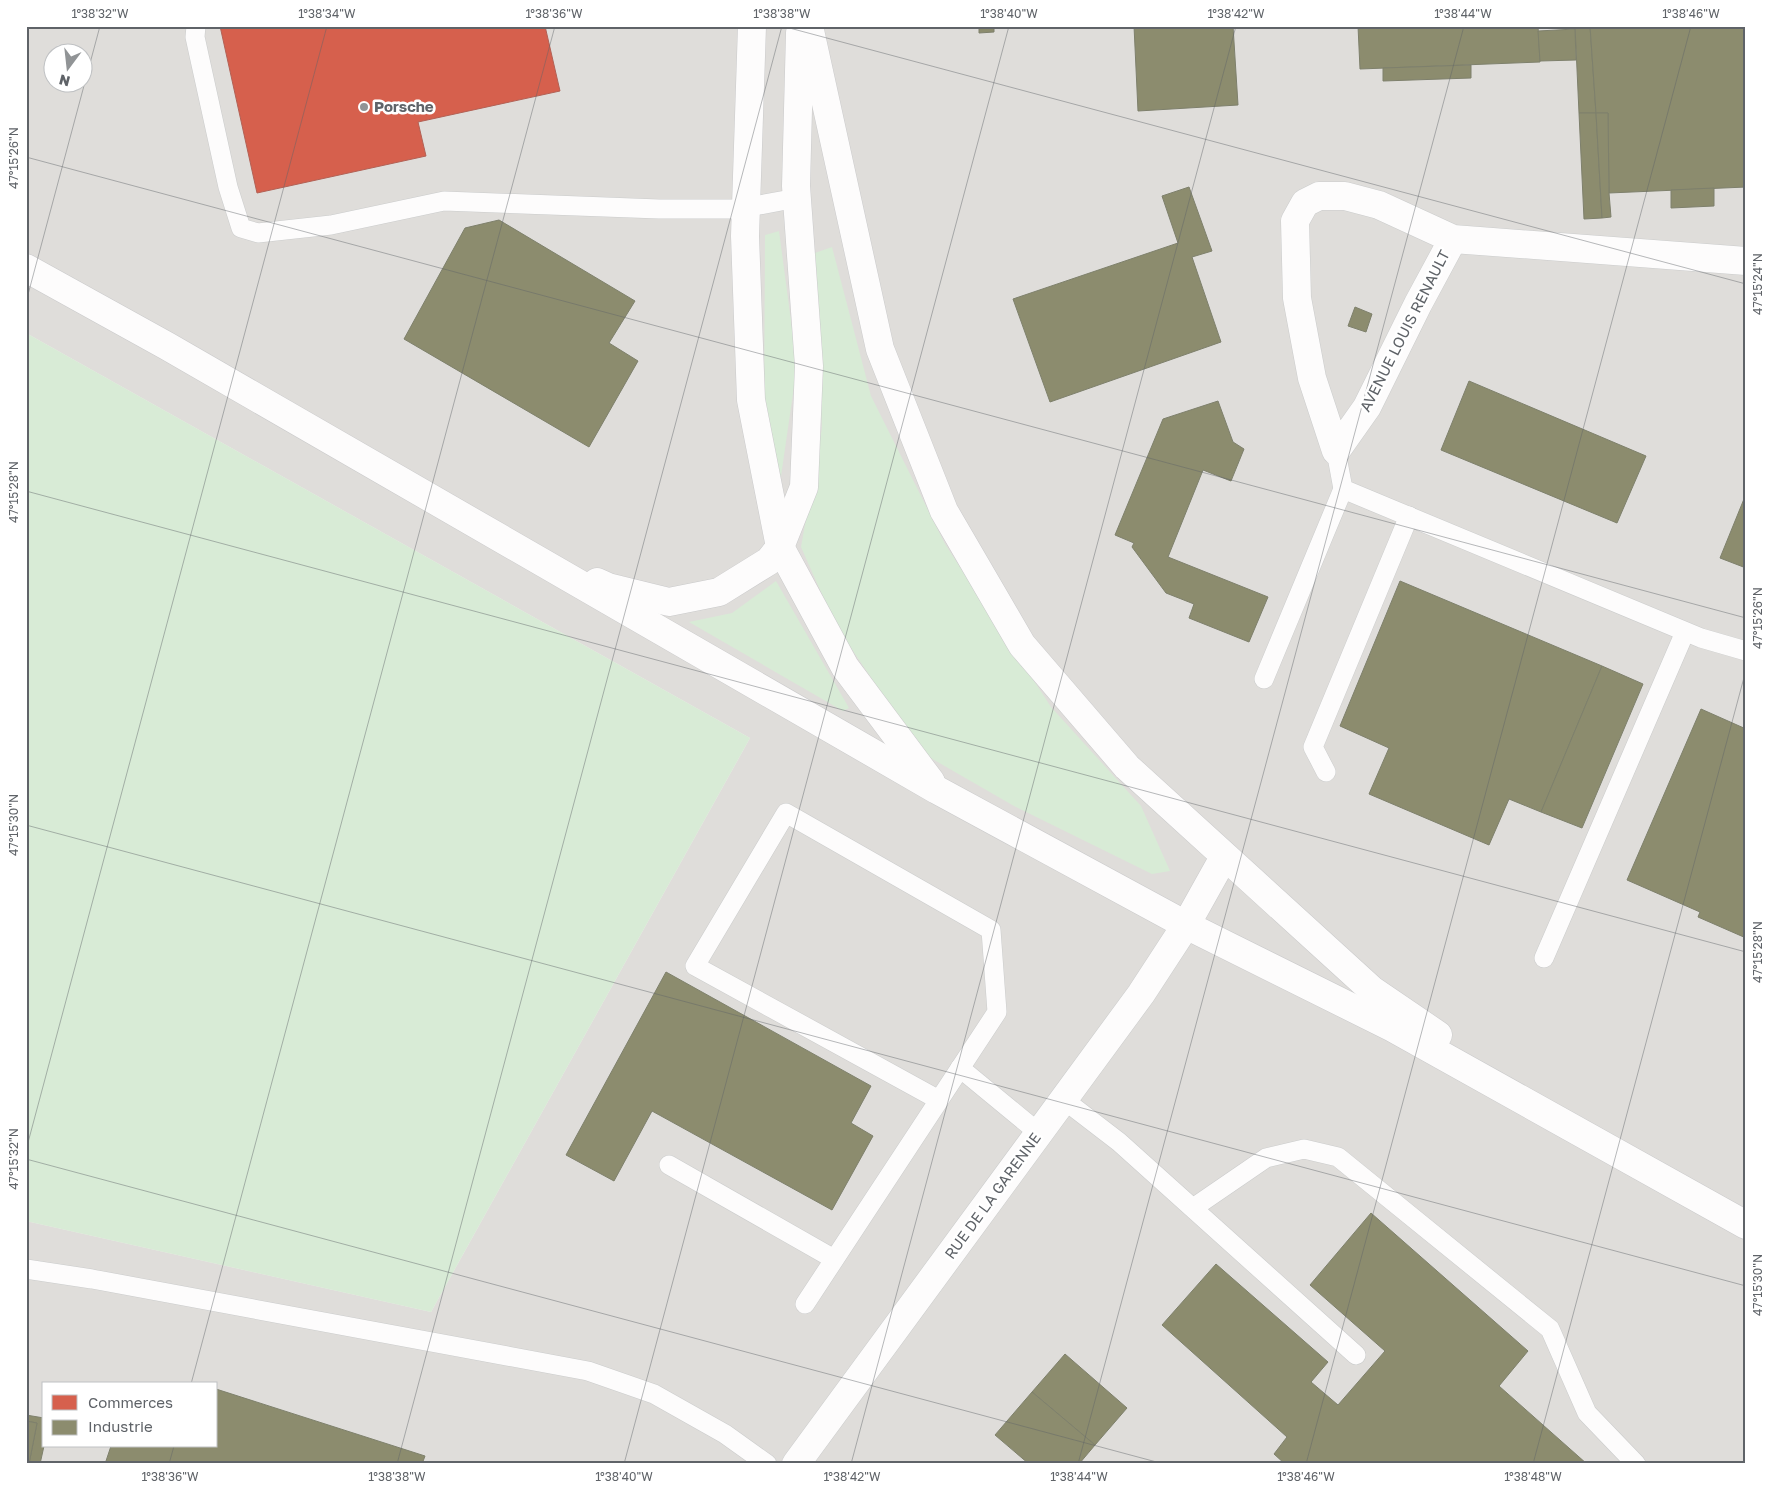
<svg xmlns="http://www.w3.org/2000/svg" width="1772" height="1490" font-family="'Golos Text',sans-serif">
<rect width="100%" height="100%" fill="#efeeea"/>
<path fill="#dfddda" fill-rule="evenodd" d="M32,26h1714v1438h-1720v-243l405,91 319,-574 -724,-405v-299zM52,52h30v30h-30zM44,1384h172v62h-172z"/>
<g fill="#d8ebd6">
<polygon points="779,231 797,366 779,490 764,427 765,235"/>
<polygon points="832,247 871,396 945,544 1051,707 1141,806 1170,871 1152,874 1014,806 929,757 910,735 836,626 801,547 822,428 812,254"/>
<polygon points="26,333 750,738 431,1312 26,1221"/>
<polygon points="776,581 849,708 843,711 689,622 732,613"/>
</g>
<polygon fill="#d6604d" stroke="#b26155" points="220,26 545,26 560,91 418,122 426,156 257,193"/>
<g fill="#8c8c6e" stroke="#7e806c">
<polygon points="979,26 994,26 994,32 979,33"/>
<polygon points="1134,26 1233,26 1238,105 1138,111"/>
<polygon points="1358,26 1538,26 1540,62 1360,69"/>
<polygon points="1575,26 1590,26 1596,113 1579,113"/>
<polygon points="1590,26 1746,26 1746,187 1609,193 1608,113 1596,113"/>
<polygon points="1575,29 1576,60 1540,61 1538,31"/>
<polygon points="1471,65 1471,78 1383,81 1383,68"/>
<polygon points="1579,113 1596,113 1602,218 1584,219"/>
<polygon points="1596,113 1608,113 1609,193 1611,217 1602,218"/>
<polygon points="1189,187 1212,251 1192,257 1221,342 1050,402 1013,299 1178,243 1162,196"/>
<polygon points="1714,188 1714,206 1671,208 1671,190"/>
<polygon points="499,220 635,301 609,343 638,361 589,447 404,339 465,228"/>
<polygon points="1355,307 1372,314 1366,332 1348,326"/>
<polygon points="1469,381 1646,456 1617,523 1441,450"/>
<polygon points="1218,401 1233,442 1244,449 1231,481 1203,470 1168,557 1268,597 1249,642 1189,618 1194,604 1166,593 1132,547 1134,543 1115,535 1163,419"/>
<polygon points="1746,494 1746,568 1720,558"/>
<polygon points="1400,581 1602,666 1541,812 1509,799 1489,845 1369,794 1389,748 1340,726"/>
<polygon points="1602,666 1643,684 1582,828 1541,812"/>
<polygon points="1701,709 1746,729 1746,938 1698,917 1700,912 1627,880"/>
<polygon points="666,972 871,1086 851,1123 873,1136 832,1210 652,1111 614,1181 566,1155"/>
<polygon points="1371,1213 1528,1351 1499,1386 1587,1464 1285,1464 1274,1454 1287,1437 1162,1325 1216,1264 1328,1362 1311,1382 1338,1405 1385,1351 1310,1285"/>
<polygon points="1065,1354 1127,1408 1095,1445 1032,1392"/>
<polygon points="216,1389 425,1456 422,1464 105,1464 111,1446 216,1446"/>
<polygon points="1032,1392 1095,1445 1079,1464 1029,1464 995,1435"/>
<polygon points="26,1415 44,1418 44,1446 40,1464 29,1464 37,1423 26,1421"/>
<polygon points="26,1421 37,1423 29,1464 26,1463"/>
</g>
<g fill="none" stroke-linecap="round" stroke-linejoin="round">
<defs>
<g id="lane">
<polyline points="196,26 195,37 228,187 241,228 258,233 331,225 444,201 659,209 738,209 797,198"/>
<polyline points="1336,451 1343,489 1701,638 1746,651"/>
<polyline points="1264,679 1343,489"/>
<polyline points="1326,772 1313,747 1409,516"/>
<polyline points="1544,958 1685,632"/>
<polyline points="960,1068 1039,1133"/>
<polyline points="1063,1099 1119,1142 1356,1355"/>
<polyline points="669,1165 834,1259"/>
<polyline points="1193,1208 1266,1158 1304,1149 1338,1157 1550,1329 1587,1413 1636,1464"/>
<polyline points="26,1269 92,1279 588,1371 654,1394 725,1434 767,1464"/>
<polyline points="805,1304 997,1012 991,930 786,813 695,966 939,1100"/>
</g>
<g id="street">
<polyline points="1453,239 1418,304 1367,407 1336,451 1312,378 1297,298 1295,221 1305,203 1319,196 1345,196 1379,205 1453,239 1746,261"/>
<polyline points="796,1464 1141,994 1186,925"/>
</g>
<g id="secondary">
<polyline points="752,26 745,236 751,400 780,547 845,667 931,782"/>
<polyline points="809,26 880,349 944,511 1022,645 1127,767 1372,990 1438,1035"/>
<polyline points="26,268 167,346 937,790 1186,925 1393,1028 1746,1225"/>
<polyline points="597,582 608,587 669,602 719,592 769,561 780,547 804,487 809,366 796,186 800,33"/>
<polyline points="1186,925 1224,857"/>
</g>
</defs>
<use href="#lane" stroke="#cbcccc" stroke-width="20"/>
<use href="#street" stroke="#cbcccc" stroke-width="29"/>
<use href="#secondary" stroke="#cacacb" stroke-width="29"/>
<use href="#lane" stroke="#fdfcfc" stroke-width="19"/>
<use href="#street" stroke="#fdfcfc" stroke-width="28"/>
<use href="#secondary" stroke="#fdfcfc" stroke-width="28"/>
</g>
<path fill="none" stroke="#5f6368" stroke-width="1" stroke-opacity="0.45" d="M782,26l964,258M26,157l1720,461M26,302l74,-276M26,491l1720,461M26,825l1720,461M26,1150l301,-1124M26,1159l1138,305M191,1384l364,-1358M169,1464l5,-18M397,1464l385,-1438M624,1464l385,-1438M851,1464l385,-1438M1078,1464l386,-1438M1306,1464l385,-1438M1533,1464l213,-794"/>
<circle fill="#919496" stroke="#fff" stroke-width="2" cx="364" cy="107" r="5"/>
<g text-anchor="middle" stroke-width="5" stroke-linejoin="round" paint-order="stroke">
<g font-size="15" font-weight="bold" fill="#5f6368" stroke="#fff" text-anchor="start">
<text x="374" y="112">Porsche</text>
</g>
<g font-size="15" fill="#5f6368" stroke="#fff">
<text transform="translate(1405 331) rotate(-63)" y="5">AVENUE LOUIS RENAULT</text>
<text transform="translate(993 1196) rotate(-54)" y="5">RUE DE LA GARENNE</text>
</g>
</g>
<rect width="1772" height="1490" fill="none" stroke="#ffffff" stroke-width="55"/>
<rect x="42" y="1382" width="175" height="65" fill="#ffffff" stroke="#bfc1c3"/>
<rect x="52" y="1395" width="25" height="15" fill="#d6604d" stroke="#bfc1c3"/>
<text x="88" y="1408" font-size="15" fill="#5f6368">Commerces</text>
<rect x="52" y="1420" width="25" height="15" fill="#8c8c6e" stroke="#bfc1c3"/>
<text x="88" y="1432" font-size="15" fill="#5f6368">Industrie</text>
<g transform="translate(68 68) rotate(195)"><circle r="24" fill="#ffffff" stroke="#bfc1c3"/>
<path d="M0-4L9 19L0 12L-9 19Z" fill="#919496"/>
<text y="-8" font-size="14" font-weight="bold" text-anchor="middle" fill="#5f6368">N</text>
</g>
<rect x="28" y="28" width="1716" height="1434" fill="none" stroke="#5f6368" stroke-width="2"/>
<g font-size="12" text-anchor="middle" fill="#5f6368">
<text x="100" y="18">1°38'32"W</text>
<text x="327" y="18">1°38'34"W</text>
<text x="554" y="18">1°38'36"W</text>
<text x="782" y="18">1°38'38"W</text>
<text x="1009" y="18">1°38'40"W</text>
<text x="1236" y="18">1°38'42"W</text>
<text x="1463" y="18">1°38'44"W</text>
<text x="1691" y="18">1°38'46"W</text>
<text transform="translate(14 158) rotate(-90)" y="4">47°15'26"N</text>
<text transform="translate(1758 284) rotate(-90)" y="4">47°15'24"N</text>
<text transform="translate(14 492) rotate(-90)" y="4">47°15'28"N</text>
<text transform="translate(1758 618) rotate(-90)" y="4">47°15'26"N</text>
<text transform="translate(14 825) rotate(-90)" y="4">47°15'30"N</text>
<text transform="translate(1758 952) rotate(-90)" y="4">47°15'28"N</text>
<text transform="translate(14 1159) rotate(-90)" y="4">47°15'32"N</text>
<text transform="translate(1758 1285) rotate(-90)" y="4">47°15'30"N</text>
<text x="170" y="1481">1°38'36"W</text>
<text x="397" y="1481">1°38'38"W</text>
<text x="624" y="1481">1°38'40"W</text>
<text x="852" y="1481">1°38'42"W</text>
<text x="1079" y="1481">1°38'44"W</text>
<text x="1306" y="1481">1°38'46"W</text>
<text x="1533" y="1481">1°38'48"W</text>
</g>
</svg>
